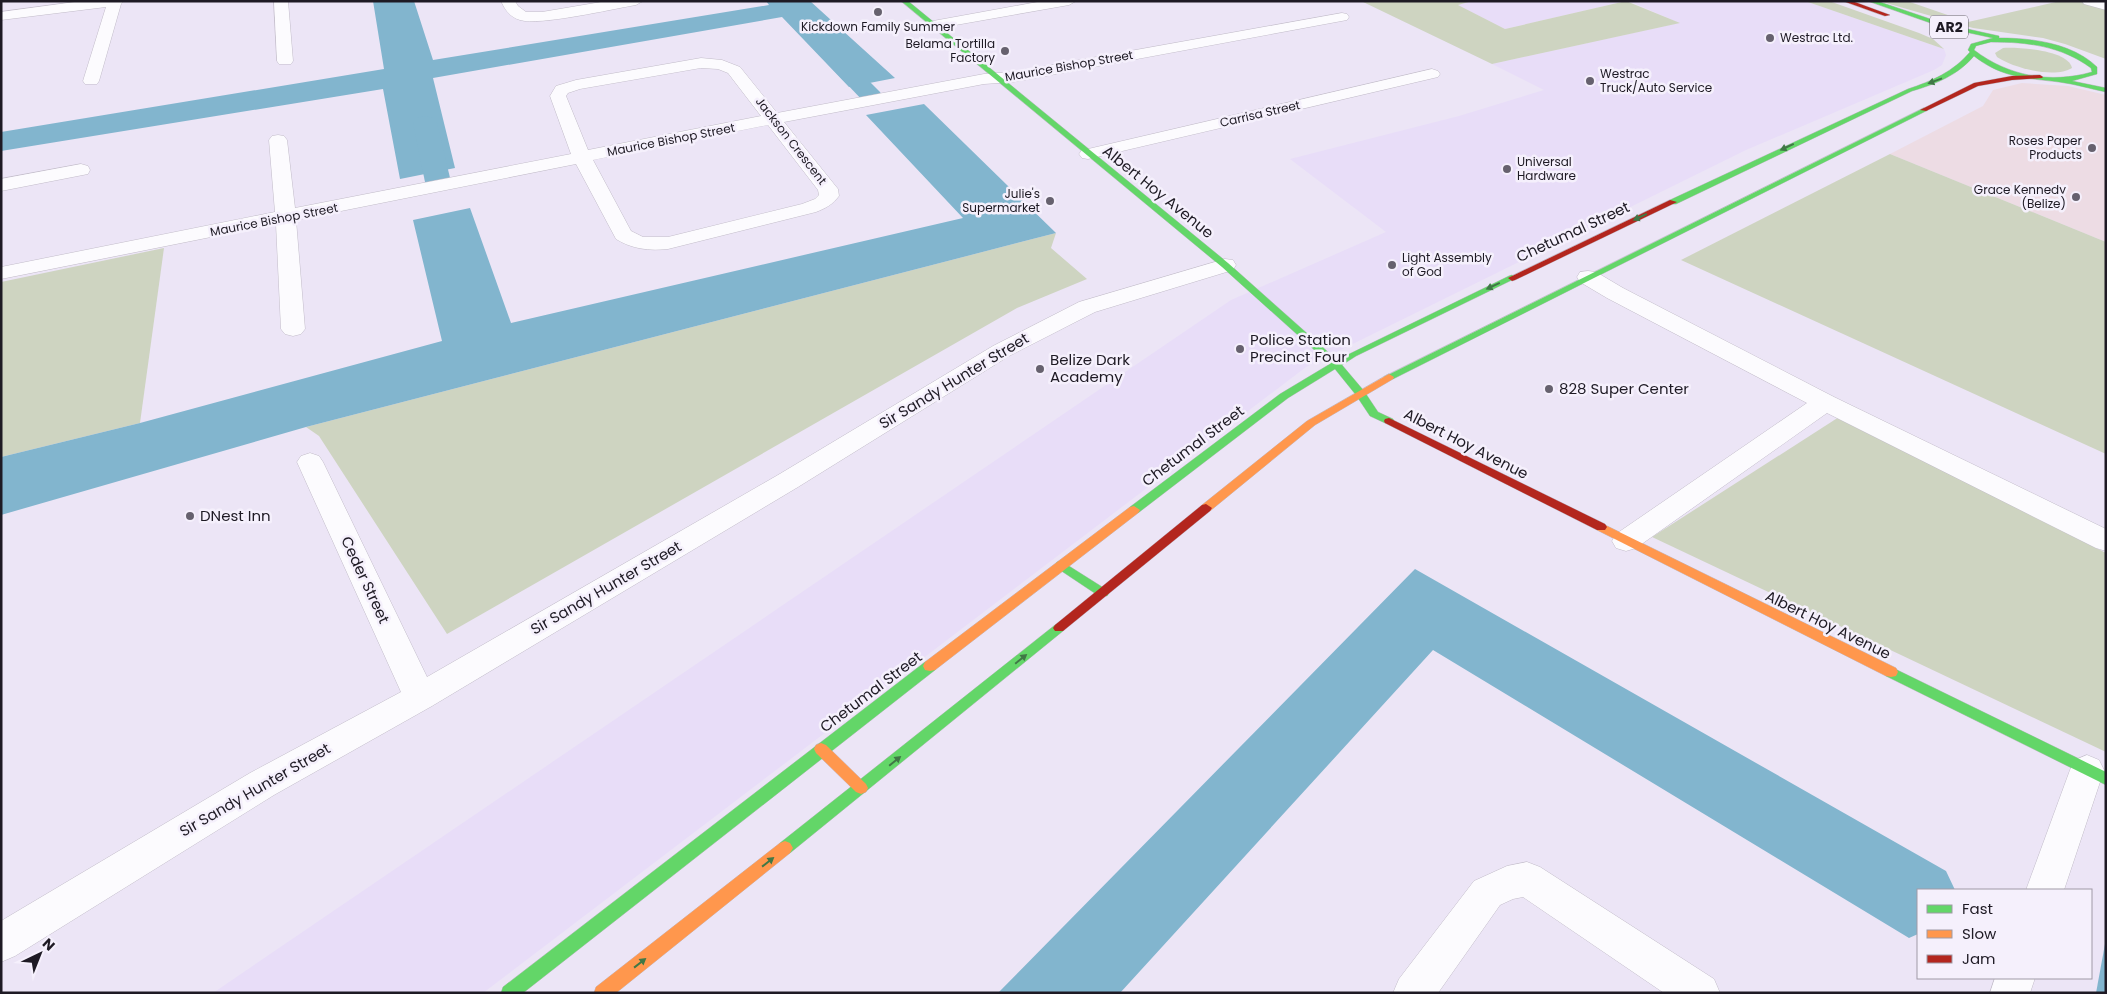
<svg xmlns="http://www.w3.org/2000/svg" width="2107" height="994" font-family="Poppins,sans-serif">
<rect width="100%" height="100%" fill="#ece5f6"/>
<g fill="#e8ddf8">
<polygon points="1472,1 1626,1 1505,29 1457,5"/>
<polygon points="1629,1 1805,1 1944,49 1946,55 1942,65 1934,70 1746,150 1306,367 483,993 213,993 1231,300 1386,232 1290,159 1459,116 1544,90 1492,64 1679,23"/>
</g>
<polygon fill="#eddce4" points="2022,83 2068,86 2106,95 2106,242 1890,154 1983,106 1993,90"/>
<g fill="#ced4c1">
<polygon points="1361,1 1472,1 1458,5 1505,29 1626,1 1680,23 1492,64"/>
<polygon points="1805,1 1829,1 1919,33 1933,39 1944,49"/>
<polygon points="1879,1 1907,1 1968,22 2060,1 2081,1 2106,8 2106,59 2065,44 2043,38 1973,28"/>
<path d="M2003,48c15,-1 65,2 69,20 -17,11 -59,0 -75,-11l-2,-4z"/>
<polygon points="1890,154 2106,242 2106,454 1681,260"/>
<polygon points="1056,233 1051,248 1087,279 1017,308 447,634 319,436 306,427"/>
<polygon points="164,248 140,423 1,457 1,282"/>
<polygon points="1839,417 2106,553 2106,752 1652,537"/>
</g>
<g fill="#82b5ce">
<polygon points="373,1 414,1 433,60 769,5 766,1 810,1 895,78 849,87 782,17 433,78 455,168 400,179 383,89 1,151 1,132 384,69"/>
<polygon points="924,104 1056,233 306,427 1,515 1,457 140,423 442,341 413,220 470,208 511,323 963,218 866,115"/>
<polygon points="1415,569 1946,871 1955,890 1918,890 1918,934 1909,938 1433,650 1120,993 998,993"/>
<polygon points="2105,944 2106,993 2096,993"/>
</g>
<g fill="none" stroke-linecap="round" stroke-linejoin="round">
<g fill="#82b5ce" fill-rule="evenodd">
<polygon points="768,1 789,1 880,92 883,97 880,102 872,104 864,102"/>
<polygon points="425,116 433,118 437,123 451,182 447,188 438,190 429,188 425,182 413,123 417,118"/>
</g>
<defs>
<g id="street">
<polygon points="82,1 124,1 121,4 99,81 97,84 85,84 83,81 106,7 1,20 1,12"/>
<polygon points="274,1 288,1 293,61 291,64 279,64 277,61"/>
<path d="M501,1h14l3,5 8,6h16l65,-11h36l-7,4c-24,4 -97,21 -116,15 -10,-3 -15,-10 -19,-19z"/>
<polygon points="1043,1 1076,1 1069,5 933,29 928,28 926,25 928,22 933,21"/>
<polygon points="2082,1 2106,1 2106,10 2084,4"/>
<path d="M1342,13l5,1 2,3 -2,3 -334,62 -29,2 -200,38 54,67 1,7c-7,9 -13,12 -23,16l-148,37c-19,2 -36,0 -52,-10l-40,-75 -280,56 9,109 -4,5 -8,2 -8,-2 -4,-5 -5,-105 -275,55v-12l274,-55 -6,-72 3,-4 6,-1 6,1 3,4 8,68 276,-54 -21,-58 6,-10 20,-6 125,-22 21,2 18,7 37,46 207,-39 29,-2zM701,68l17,1 10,4 33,43 -173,34 -22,-54 2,-3 12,-4zM768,125l50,65 1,5 -4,4 -13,5 -134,33h-25l-12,-6 -38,-71z"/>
<polygon points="1432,69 1438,71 1440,74 1438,77 1088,159 1082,158 1079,154 1082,150 1088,149"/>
<polygon points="81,164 88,166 90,170 88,174 1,191 1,179"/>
<polygon points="1225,259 1233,260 1236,265 1233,270 1095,312 1009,356 798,487 432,706 274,795 15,956 1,962 1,921 250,773 401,692 297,462 301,456 310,453 319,456 323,462 427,677 778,475 993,346 1079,302"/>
<polygon points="1588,271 1596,272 1623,288 1834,397 2106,529 2106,551 2096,548 1827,413 1636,548 1626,551 1616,548 1612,541 1616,534 1807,403 1607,298 1580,282 1577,277 1580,272"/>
<polygon points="2087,755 2099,760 2104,770 2064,890 2026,890 2070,770 2075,760"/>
<polygon points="1527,862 1540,867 1714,979 1720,993 1664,993 1523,897 1513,899 1500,905 1438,993 1393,993 1399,979 1474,881 1507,866"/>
<polygon points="1995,978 2035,978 2030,993 1990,993"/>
</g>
<g id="fast">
<polygon points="901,1 908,1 1228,263 1337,360 1509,276 1512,275 1516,278 1356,356 1342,365 1364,391 1378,412 1393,419 1394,421 1393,423 1385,423 1370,416 1356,395 1335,369 1288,398 1138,513 1130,513 1128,510 1130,507 1280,394 1330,364 1222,267"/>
<path d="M1868,1h9l68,23 54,12v2c33,0 73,5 98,29v7l-25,7 34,7v4c-15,-3 -31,-8 -47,-10 -33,-4 -57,-4 -85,-26 -16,19 -38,28 -62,35l-236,113h-6v-4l238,-111c24,-8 45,-17 62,-37l-2,-2 3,-6 22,-6 -51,-11zM1991,42c37,0 70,4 100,26l1,4c-42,12 -84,4 -118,-22l2,-4z"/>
<polygon points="1924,108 1928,110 1926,111 1393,379 1385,379 1384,377"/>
<polygon points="1061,561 1107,590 1109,593 1107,596 1099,596 1057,568 1055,565 1057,562"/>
<polygon points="1059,623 1063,625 1065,628 1063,631 790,853 785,855 780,853 777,848 780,843 1055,625"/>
<polygon points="930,661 935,662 937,666 935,670 523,993 501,993 503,987 925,662"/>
<polygon points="1891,667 2106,772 2106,785 1886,676 1884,672 1886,668"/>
</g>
<g id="slow">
<polygon points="1389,374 1394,377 1393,379 1315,425 1210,511 1202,511 1200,508 1202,505 1307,421"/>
<polygon points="1134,506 1140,510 1138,513 935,670 930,671 925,670 923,666 925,662 1130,507"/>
<polygon points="1601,523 1896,668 1898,672 1896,676 1891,677 1886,676 1597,530 1595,527 1597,524"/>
<polygon points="821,743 826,745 866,784 868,788 866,792 861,794 856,792 816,753 814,749 816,745"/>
<polygon points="785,841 790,843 793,848 790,853 616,993 594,993 596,987 780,843"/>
</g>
<g id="jam">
<polygon points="1843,1 1852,1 1890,15 1885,16"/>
<polygon points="2040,75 2043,77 2042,78 2012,80 1978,86 1926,111 1920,110 1974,83 2012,76"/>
<polygon points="1670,200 1677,202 1515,280 1512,281 1508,278"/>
<polygon points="1389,418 1605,524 1607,527 1605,530 1597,530 1385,423 1384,421 1385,419"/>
<polygon points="1206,504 1212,508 1210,511 1063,631 1055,631 1053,628 1055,625 1202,505"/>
</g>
</defs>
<use href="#street" stroke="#c2bcc9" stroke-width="1"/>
<use href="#fast" stroke="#c2bcc9" stroke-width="1"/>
<use href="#slow" stroke="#c2bcc9" stroke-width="1"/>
<use href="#jam" stroke="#c2bcc9" stroke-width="1"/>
<use href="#street" fill="#fcfbfe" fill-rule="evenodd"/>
<use href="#fast" fill="#63d668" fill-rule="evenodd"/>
<use href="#slow" fill="#ff974d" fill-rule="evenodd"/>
<use href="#jam" fill="#b3261e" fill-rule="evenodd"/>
</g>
<defs><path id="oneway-solid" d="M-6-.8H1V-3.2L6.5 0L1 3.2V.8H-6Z" transform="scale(1.25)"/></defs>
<g fill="#407846">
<use href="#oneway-solid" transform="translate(1935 81) rotate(160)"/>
<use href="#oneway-solid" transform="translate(1787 147) rotate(155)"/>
<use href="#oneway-solid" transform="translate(1640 217) rotate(155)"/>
<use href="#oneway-solid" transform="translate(1493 286) rotate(155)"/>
<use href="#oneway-solid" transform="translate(1021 659) rotate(-39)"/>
<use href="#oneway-solid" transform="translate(895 761) rotate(-39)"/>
<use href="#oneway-solid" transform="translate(768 862) rotate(-38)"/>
<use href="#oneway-solid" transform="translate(640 963) rotate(-38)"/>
</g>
<g fill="#66616e" stroke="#f5f0fc" stroke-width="2">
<circle cx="878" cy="12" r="5"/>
<circle cx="1770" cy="38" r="5"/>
<circle cx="1005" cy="51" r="5"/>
<circle cx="1590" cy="81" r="5"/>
<circle cx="2092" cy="148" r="5"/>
<circle cx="1507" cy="169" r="5"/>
<circle cx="2076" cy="197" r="5"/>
<circle cx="1050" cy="201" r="5"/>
<circle cx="1392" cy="265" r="5"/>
<circle cx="1240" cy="349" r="5"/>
<circle cx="1040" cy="369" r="5"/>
<circle cx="1549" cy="389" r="5"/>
<circle cx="190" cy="516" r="5"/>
</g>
<g text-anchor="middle" stroke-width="5" stroke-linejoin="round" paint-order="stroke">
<g font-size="12" fill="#1e1a24" stroke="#f5f0fc" text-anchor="start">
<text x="878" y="31" text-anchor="middle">Kickdown Family Summer</text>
<text x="1780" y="42">Westrac Ltd.</text>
<text x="995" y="48" text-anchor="end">Belama Tortilla<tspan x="995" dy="14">Factory</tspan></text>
<text x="1600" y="78">Westrac<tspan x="1600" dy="14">Truck/Auto Service</tspan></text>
<text x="2082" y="145" text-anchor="end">Roses Paper<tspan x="2082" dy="14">Products</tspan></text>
<text x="1517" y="166">Universal<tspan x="1517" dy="14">Hardware</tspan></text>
<text x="2066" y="194" text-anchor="end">Grace Kennedy<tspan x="2066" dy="14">(Belize)</tspan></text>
<text x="1040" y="198" text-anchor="end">Julie's<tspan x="1040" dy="14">Supermarket</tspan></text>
<text x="1402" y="262">Light Assembly<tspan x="1402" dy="14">of God</tspan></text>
</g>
<g font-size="12" fill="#1e1a24" stroke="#f5f0fc">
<text transform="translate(1069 66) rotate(-10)" y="4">Maurice Bishop Street</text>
<text transform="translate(1260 114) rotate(-13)" y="4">Carrisa Street</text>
<text transform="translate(671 140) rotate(-11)" y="4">Maurice Bishop Street</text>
<text transform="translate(791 141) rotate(52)" y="4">Jackson Crescent</text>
<text transform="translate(274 220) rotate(-11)" y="4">Maurice Bishop Street</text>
</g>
<rect fill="#f5f0fc" stroke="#5e5a65" stroke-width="1" x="1930" y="15.5" width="38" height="23" rx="4"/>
<g font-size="14" font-weight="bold" fill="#1e1a24">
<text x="1949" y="32">AR2</text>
</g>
<g font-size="15" fill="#1e1a24" stroke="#f5f0fc">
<text transform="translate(1158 192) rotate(39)" y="5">Albert Hoy Avenue</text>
<text transform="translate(1573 232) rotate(-25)" y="5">Chetumal Street</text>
<text transform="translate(954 381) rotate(-31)" y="5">Sir Sandy Hunter Street</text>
<text transform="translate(1466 444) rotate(27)" y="5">Albert Hoy Avenue</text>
<text transform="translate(1193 446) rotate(-37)" y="5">Chetumal Street</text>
<text transform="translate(365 580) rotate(65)" y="5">Ceder Street</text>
<text transform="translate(606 588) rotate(-30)" y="5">Sir Sandy Hunter Street</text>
<text transform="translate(1828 625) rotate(26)" y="5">Albert Hoy Avenue</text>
<text transform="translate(871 692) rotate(-37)" y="5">Chetumal Street</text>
<text transform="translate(255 790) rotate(-30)" y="5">Sir Sandy Hunter Street</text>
</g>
<g font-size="15" fill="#1e1a24" stroke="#f5f0fc" text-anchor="start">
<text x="1250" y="345">Police Station<tspan x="1250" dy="17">Precinct Four</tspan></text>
<text x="1050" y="365">Belize Dark<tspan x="1050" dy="17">Academy</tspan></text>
<text x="1559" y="394">828 Super Center</text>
<text x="200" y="521">DNest Inn</text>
</g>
</g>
<rect width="2107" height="994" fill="none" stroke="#1e1a24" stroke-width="5"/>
<rect x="1917" y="889" width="175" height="90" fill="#f5f0fc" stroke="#9f9aa6"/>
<rect x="1927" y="905" width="25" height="8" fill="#63d668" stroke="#9f9aa6"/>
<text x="1962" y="914" font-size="15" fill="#1e1a24">Fast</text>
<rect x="1927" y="930" width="25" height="8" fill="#ff974d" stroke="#9f9aa6"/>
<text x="1962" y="939" font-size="15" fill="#1e1a24">Slow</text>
<rect x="1927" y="955" width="25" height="8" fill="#b3261e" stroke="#9f9aa6"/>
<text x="1962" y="964" font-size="15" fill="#1e1a24">Jam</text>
<g transform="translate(40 954) rotate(43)" stroke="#f5f0fc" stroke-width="4" paint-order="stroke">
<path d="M0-4L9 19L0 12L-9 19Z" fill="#1e1a24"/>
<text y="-8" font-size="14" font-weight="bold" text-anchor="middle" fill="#1e1a24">N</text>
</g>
</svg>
